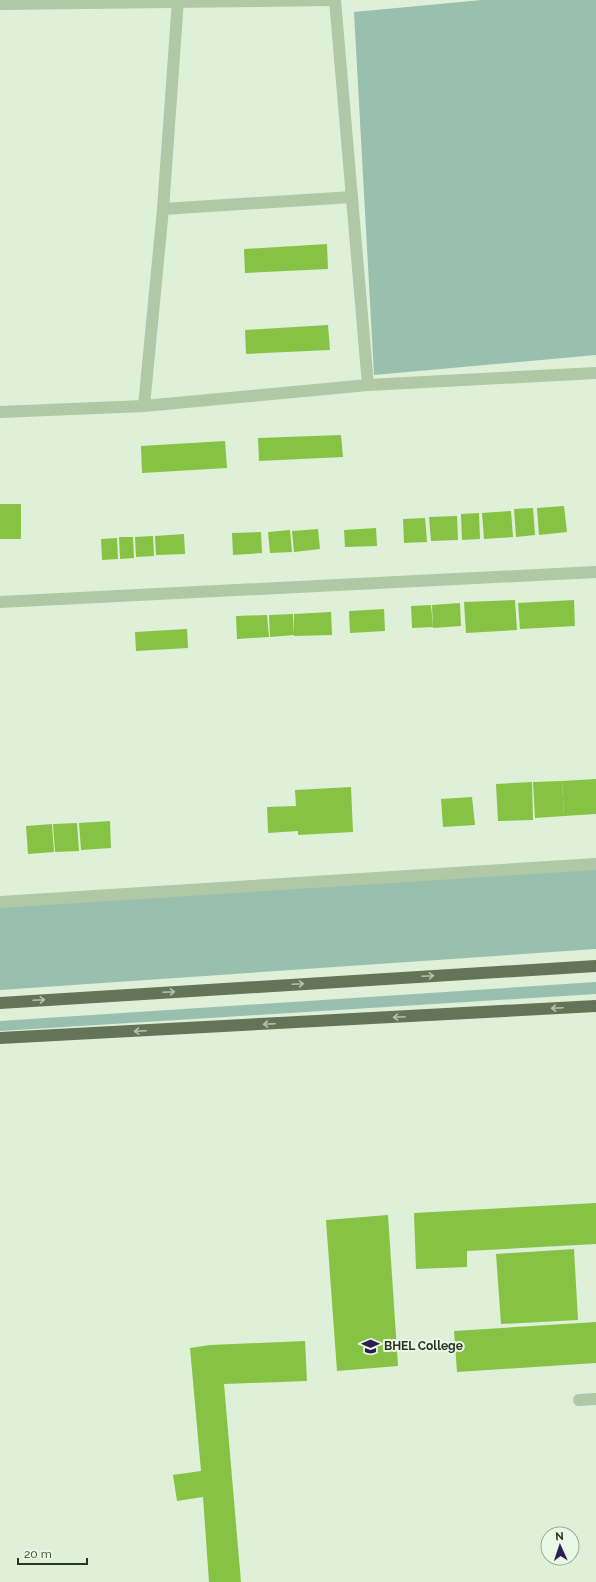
<svg xmlns="http://www.w3.org/2000/svg" width="596" height="1582" font-family="Raleway,sans-serif">
<rect width="100%" height="100%" fill="#def0d8"/>
<g fill="#99bfaf">
<polygon points="482,0 596,0 596,355 374,375 354,12"/>
<polygon points="596,867 596,949 0,990 0,906"/>
<polygon points="596,982 596,994 0,1031 0,1021"/>
</g>
<g fill="#86c344">
<polygon points="327,244 328,269 245,273 244,249"/>
<polygon points="328,325 330,350 246,354 245,330"/>
<polygon points="341,435 343,457 259,461 258,438"/>
<polygon points="225,441 227,468 142,473 141,446"/>
<rect x="0" y="504" width="21" height="35"/>
<polygon points="564,506 567,532 539,535 537,508"/>
<polygon points="533,508 535,535 516,537 514,509"/>
<polygon points="511,511 513,537 484,539 482,513"/>
<polygon points="479,513 480,539 462,540 461,514"/>
<polygon points="457,516 458,540 431,541 429,517"/>
<polygon points="425,518 427,542 404,543 403,519"/>
<polygon points="376,528 377,546 345,547 344,530"/>
<polygon points="318,529 320,549 294,552 292,531"/>
<polygon points="290,530 292,552 270,553 268,532"/>
<polygon points="261,532 262,553 233,555 232,533"/>
<polygon points="184,534 185,554 156,555 155,536"/>
<polygon points="153,536 154,556 136,557 135,537"/>
<polygon points="119,537 133,537 134,558 120,559"/>
<polygon points="117,538 118,559 102,560 101,539"/>
<polygon points="515,600 517,630 466,633 464,602"/>
<polygon points="574,600 575,626 520,629 518,603"/>
<polygon points="460,603 461,626 433,628 432,605"/>
<polygon points="431,605 433,627 412,628 411,606"/>
<polygon points="384,609 385,631 350,633 349,611"/>
<polygon points="331,612 332,635 294,636 294,614"/>
<polygon points="293,614 294,635 270,637 269,615"/>
<polygon points="267,615 269,637 237,639 236,616"/>
<polygon points="187,629 188,648 136,651 135,632"/>
<polygon points="596,779 596,814 564,816 562,781"/>
<polygon points="562,781 564,816 535,818 533,782"/>
<polygon points="532,782 533,820 498,821 496,784"/>
<polygon points="351,787 353,832 298,835 298,831 268,833 267,807 296,806 295,790"/>
<polygon points="472,797 475,825 443,827 441,799"/>
<polygon points="110,821 111,848 81,850 79,823"/>
<polygon points="77,823 79,851 55,852 53,824"/>
<polygon points="52,824 54,852 28,854 26,826"/>
<polygon points="596,1203 596,1244 467,1251 467,1267 416,1269 414,1213"/>
<polygon points="388,1215 398,1366 337,1371 326,1220"/>
<polygon points="574,1249 578,1320 501,1324 496,1254"/>
<polygon points="596,1322 596,1363 457,1372 454,1331"/>
<polygon points="305,1341 307,1381 224,1384 241,1582 209,1582 203,1497 177,1501 173,1475 201,1471 190,1348 210,1345"/>
</g>
<g fill="none" stroke-linecap="round" stroke-linejoin="round">
<g stroke="#b0c8a5" stroke-width="12">
<polyline points="335,0 368,385"/>
<polyline points="0,4 335,0"/>
<polyline points="163,209 352,197"/>
<polyline points="144,406 163,209 178,0"/>
<polyline points="0,412 144,406 368,385 596,373"/>
<polyline points="0,602 596,572"/>
<polyline points="0,902 596,864"/>
<polyline points="579,1400 596,1399"/>
</g>
<g stroke="#647557" stroke-width="12">
<polyline points="0,1003 596,966"/>
<polyline points="0,1038 596,1006"/>
</g>
</g>
<defs><path id="oneway-shaft" d="M-6 0H5M1.5-3L5.5 0L1.5 3" fill="none" stroke-width="1.6" stroke-linecap="round" stroke-linejoin="round"/></defs>
<g stroke="#b4c4ac">
<use href="#oneway-shaft" transform="translate(428 976) rotate(-3)"/>
<use href="#oneway-shaft" transform="translate(298 984) rotate(-3)"/>
<use href="#oneway-shaft" transform="translate(169 992) rotate(-3)"/>
<use href="#oneway-shaft" transform="translate(39 1000) rotate(-3)"/>
<use href="#oneway-shaft" transform="translate(557 1008) rotate(177)"/>
<use href="#oneway-shaft" transform="translate(399 1017) rotate(177)"/>
<use href="#oneway-shaft" transform="translate(269 1024) rotate(177)"/>
<use href="#oneway-shaft" transform="translate(140 1031) rotate(177)"/>
</g>
<defs>
<symbol id="school-bare" viewBox="-9 -9 18 18"><path d="M0-5L7-2L0 1L-7-2ZM-4 1L0 2.5L4 1V4Q0 6-4 4Z" fill="#2d1d54" stroke="#e9f8e4" stroke-width="2.5" paint-order="stroke"/></symbol>
</defs>
<g fill-rule="evenodd">
<use href="#school-bare" x="358" y="1334" width="25" height="25"/>
</g>
<g text-anchor="middle" stroke-width="4" stroke-linejoin="round" paint-order="stroke">
<g font-size="12" font-weight="bold" fill="#2c3426" stroke="#e9f8e4" text-anchor="start">
<text x="384" y="1350">BHEL College</text>
</g>
</g>
<g transform="translate(560 1546) rotate(357)"><circle r="19" fill="#e9f8e4" stroke="#9daa98"/>
<path d="M0-3L7 15L0 10L-7 15Z" fill="#2d1d54"/>
<text y="-6" font-size="11" font-weight="bold" text-anchor="middle" fill="#2c3426">N</text>
</g>
<path d="M18 1558v6h69v-6" fill="none" stroke="#2c3426" stroke-width="2"/>
<text x="24" y="1558" font-size="12" fill="#2c3426" stroke="#e9f8e4" stroke-width="3" paint-order="stroke">20 m</text>
</svg>
